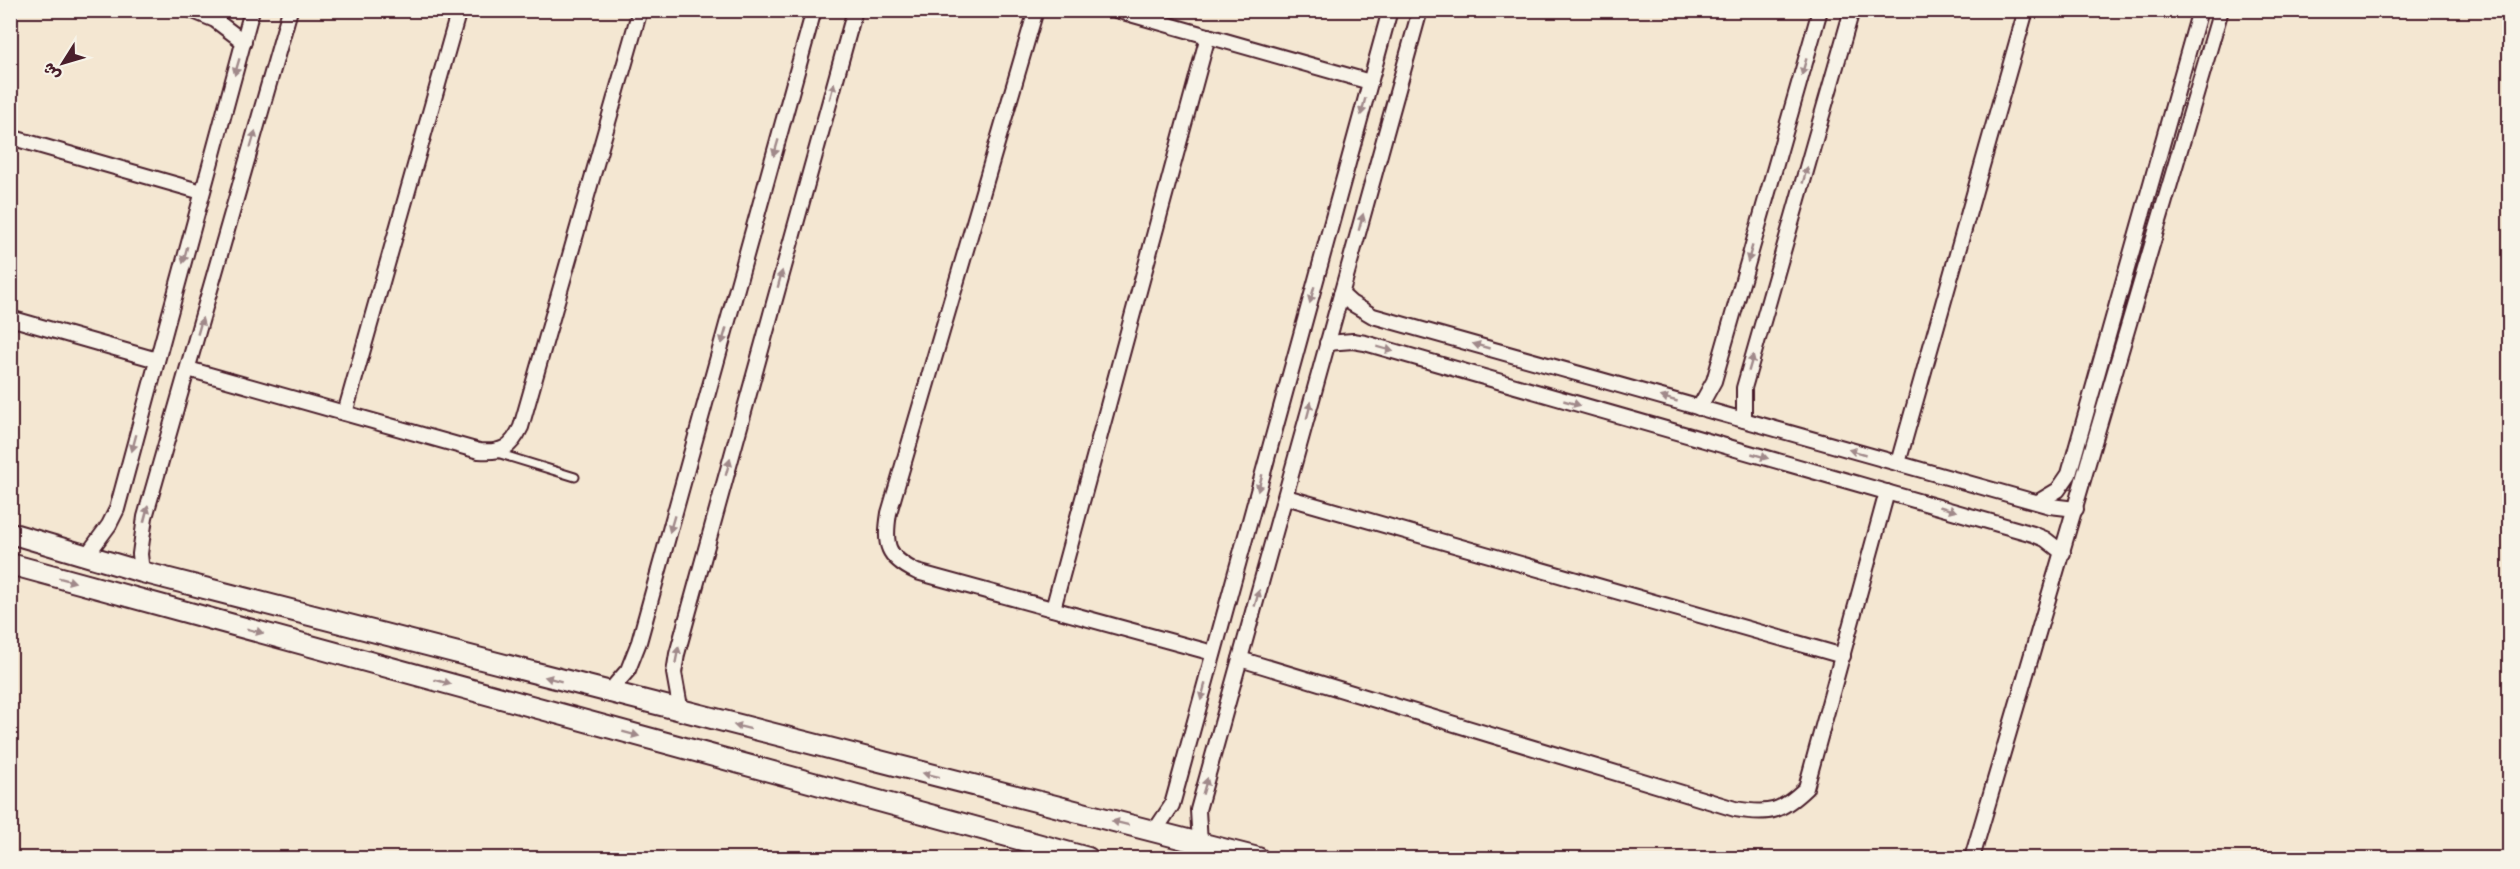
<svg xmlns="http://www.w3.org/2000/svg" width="2520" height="869" font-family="'Gochi Hand','Playpen Sans Arabic',sans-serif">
<rect width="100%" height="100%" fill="#f4e7d2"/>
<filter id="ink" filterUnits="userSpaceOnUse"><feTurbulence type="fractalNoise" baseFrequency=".0167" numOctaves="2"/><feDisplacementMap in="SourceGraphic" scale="12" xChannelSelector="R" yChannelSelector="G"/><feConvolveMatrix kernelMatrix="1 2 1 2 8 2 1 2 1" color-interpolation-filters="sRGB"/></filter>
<g filter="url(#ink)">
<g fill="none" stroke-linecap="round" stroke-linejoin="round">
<defs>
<polyline id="lane" points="497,453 575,477"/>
<g id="street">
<polyline points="191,10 215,20 244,42"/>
<path d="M1036,10l-147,503c-5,32 -3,44 28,59l296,81"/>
<polyline points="1116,10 1370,82"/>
<polyline points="10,137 202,192"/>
<polyline points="1341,294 1351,303 1373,316 2050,506 2076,509"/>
<polyline points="10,318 157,360"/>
<polyline points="1327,343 1353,341 1365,343 2033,534 2045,539 2063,553"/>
<path d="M188,369l291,82c23,2 32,-3 42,-24l119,-417"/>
<polyline points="1699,408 1714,381 1820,10"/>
<polyline points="345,413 459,10"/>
<polyline points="1744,420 1744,388 1852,10"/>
<polyline points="1898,463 2026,10"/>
<polyline points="1286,497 1843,656"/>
<polyline points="2038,502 2058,490 2069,474 2200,10"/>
<polyline points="87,555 109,525 117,509 252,10"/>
<polyline points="142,572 140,554 145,517 290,10"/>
<polyline points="1053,609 1208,36"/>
<path d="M1240,659l495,150c35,6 46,3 71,-21l81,-296"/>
<polyline points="608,693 628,670 639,642 814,10"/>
<polyline points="681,712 674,673 677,654 855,10"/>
<polyline points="1154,832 1172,805 1390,10"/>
<polyline points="1200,844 1198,810 1420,10"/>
<polyline points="1972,858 2221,10"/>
</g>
<g id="secondary">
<polyline points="10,533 142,572 1258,858"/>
<polyline points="10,564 1088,858"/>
</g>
</defs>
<use href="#lane" stroke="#4a1f2b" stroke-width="11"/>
<use href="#street" stroke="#4a1f2b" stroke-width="18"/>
<use href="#secondary" stroke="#4a1f2b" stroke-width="24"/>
<use href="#lane" stroke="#f7f3e8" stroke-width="7"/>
<use href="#street" stroke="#f7f3e8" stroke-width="14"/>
<use href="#secondary" stroke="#f7f3e8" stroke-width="20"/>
</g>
<defs><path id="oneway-solid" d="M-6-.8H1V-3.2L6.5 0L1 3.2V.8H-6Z" transform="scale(1.5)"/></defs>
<g fill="#a0898a">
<use href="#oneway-solid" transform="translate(237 67) rotate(106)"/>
<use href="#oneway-solid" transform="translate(1804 67) rotate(106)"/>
<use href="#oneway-solid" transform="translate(832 91) rotate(-75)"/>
<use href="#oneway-solid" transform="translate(1363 107) rotate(105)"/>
<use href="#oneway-solid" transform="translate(253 139) rotate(-74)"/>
<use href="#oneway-solid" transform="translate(776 148) rotate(106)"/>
<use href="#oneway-solid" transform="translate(1805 175) rotate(-74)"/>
<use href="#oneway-solid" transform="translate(1361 222) rotate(-75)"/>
<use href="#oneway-solid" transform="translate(1750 254) rotate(106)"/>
<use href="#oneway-solid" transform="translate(185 255) rotate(105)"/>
<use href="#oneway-solid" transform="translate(780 279) rotate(-75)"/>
<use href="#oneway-solid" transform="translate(1312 295) rotate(105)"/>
<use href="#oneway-solid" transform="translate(200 326) rotate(-74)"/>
<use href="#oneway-solid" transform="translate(724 336) rotate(106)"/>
<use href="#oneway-solid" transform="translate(1481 346) rotate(-164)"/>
<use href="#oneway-solid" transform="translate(1385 349) rotate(16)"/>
<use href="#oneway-solid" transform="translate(1751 363) rotate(-74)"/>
<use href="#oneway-solid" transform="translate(1669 399) rotate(-164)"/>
<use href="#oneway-solid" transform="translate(1572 403) rotate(16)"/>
<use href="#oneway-solid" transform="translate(1309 410) rotate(-75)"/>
<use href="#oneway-solid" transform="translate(134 443) rotate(105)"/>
<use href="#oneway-solid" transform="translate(1857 452) rotate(-164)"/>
<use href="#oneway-solid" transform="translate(1760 456) rotate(16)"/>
<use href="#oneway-solid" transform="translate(728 467) rotate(-75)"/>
<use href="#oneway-solid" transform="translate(1260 483) rotate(105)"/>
<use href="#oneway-solid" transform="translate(1948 509) rotate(16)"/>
<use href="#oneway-solid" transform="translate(146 514) rotate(-75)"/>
<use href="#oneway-solid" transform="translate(672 524) rotate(106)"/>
<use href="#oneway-solid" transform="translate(67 580) rotate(15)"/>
<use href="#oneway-solid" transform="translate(1257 598) rotate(-74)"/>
<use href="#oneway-solid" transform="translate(255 631) rotate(15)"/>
<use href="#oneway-solid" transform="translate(677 655) rotate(-79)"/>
<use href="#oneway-solid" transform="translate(553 679) rotate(-165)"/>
<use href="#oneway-solid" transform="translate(443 682) rotate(15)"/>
<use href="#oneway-solid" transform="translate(1203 692) rotate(105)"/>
<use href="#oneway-solid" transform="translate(742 727) rotate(-166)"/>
<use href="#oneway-solid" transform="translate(631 734) rotate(15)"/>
<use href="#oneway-solid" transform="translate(931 775) rotate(-166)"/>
<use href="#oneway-solid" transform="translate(1205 786) rotate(-74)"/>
<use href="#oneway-solid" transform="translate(1120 823) rotate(-166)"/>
</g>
</g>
<rect width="2520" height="869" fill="none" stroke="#f7f3e8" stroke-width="36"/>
<rect x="18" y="18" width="2484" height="833" fill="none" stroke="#4a1f2b" stroke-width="2" filter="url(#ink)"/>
<g transform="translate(63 63) rotate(233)" stroke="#f7f3e8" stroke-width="4.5" paint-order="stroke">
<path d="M0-4.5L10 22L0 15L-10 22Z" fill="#4a1f2b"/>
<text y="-9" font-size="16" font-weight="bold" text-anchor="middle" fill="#4a1f2b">ش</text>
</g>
</svg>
